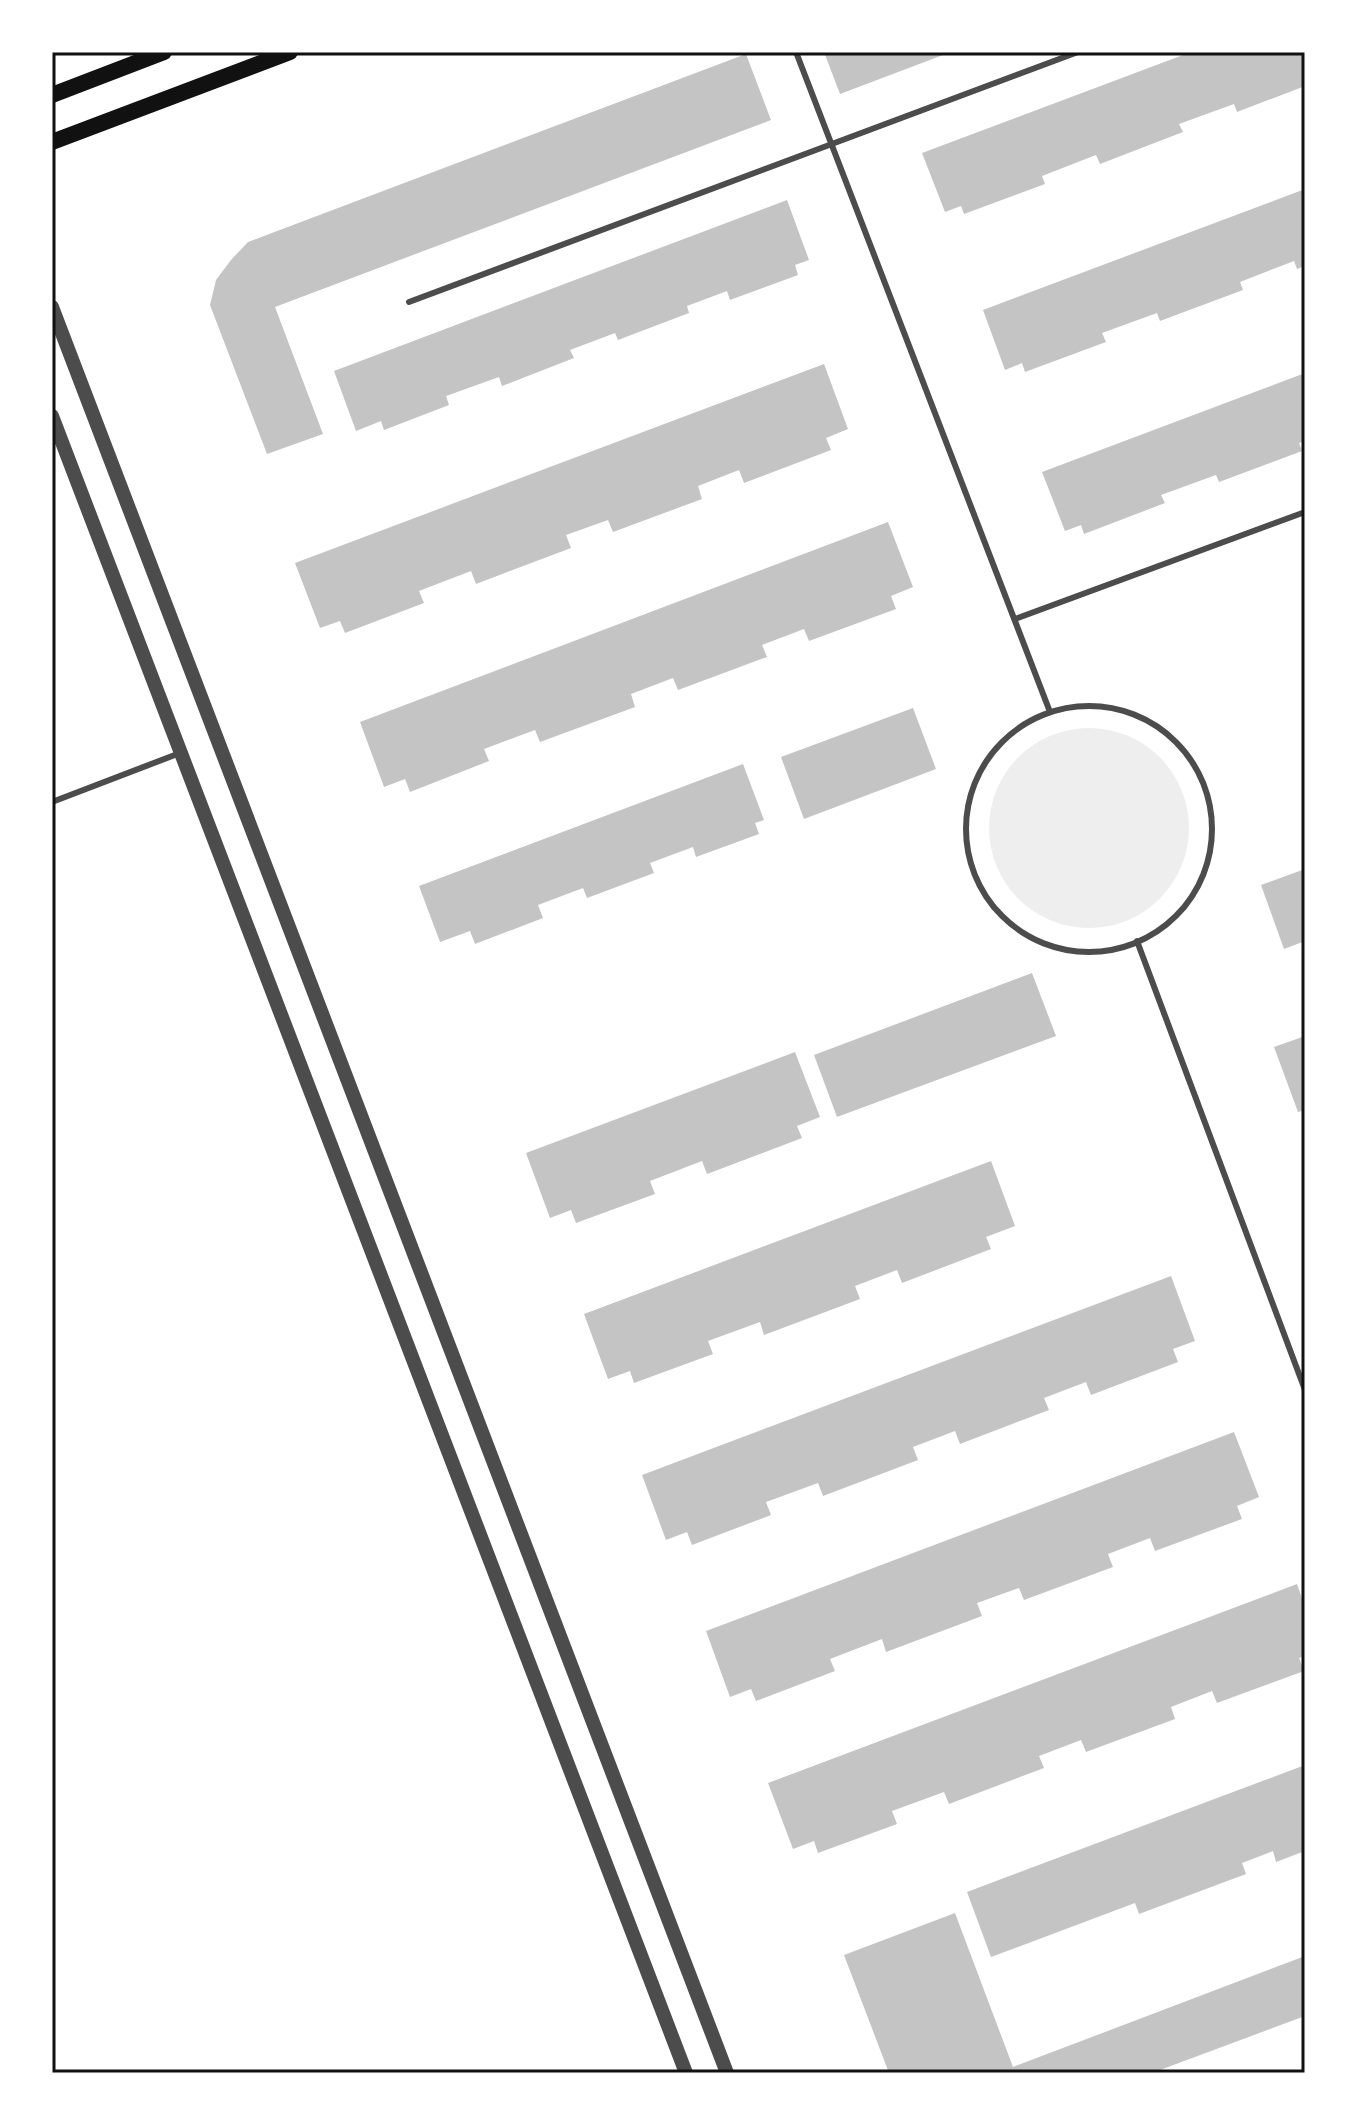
<svg xmlns="http://www.w3.org/2000/svg" width="1357" height="2125" font-family="'Work Sans',sans-serif">
<rect width="100%" height="100%" fill="#fff"/>
<circle fill="#eee" cx="1089" cy="828" r="100"/>
<g fill="#c4c4c4">
<polygon points="824,52 951,52 840,94"/>
<polygon points="1191,52 1305,52 1305,86 1237,112 1234,104 1179,124 1183,132 1100,164 1096,155 1042,176 1045,184 964,214 961,206 945,212 922,153"/>
<polygon points="746,54 771,120 275,307 323,434 267,454 210,305 216,280 231,260 248,242"/>
<polygon points="1305,189 1305,266 1297,269 1294,261 1240,282 1243,290 1160,321 1157,313 1102,333 1106,342 1025,372 1022,363 1005,370 983,310"/>
<polygon points="787,200 809,260 795,265 798,275 730,300 727,291 687,306 689,313 618,340 615,333 570,350 574,358 502,386 499,377 446,396 449,405 384,430 381,421 356,431 334,371"/>
<polygon points="824,364 848,429 826,438 831,450 744,483 739,470 698,486 702,499 613,532 608,520 566,535 571,548 476,584 471,571 419,591 424,603 345,633 340,621 320,628 295,563"/>
<polygon points="1305,373 1305,441 1299,443 1302,451 1219,482 1216,475 1161,495 1165,503 1084,534 1081,525 1065,531 1042,472"/>
<polygon points="888,522 913,587 891,596 896,609 809,641 804,629 762,645 767,657 678,690 673,678 631,694 635,707 540,742 535,730 484,749 489,761 410,792 405,779 384,787 360,722"/>
<polygon points="913,708 936,769 804,819 781,757"/>
<polygon points="743,764 764,820 755,823 759,834 696,857 693,847 650,863 654,873 587,898 583,888 538,905 543,918 475,944 470,931 440,942 419,886"/>
<polygon points="1305,869 1305,941 1284,949 1261,885"/>
<polygon points="1032,973 1056,1036 837,1117 814,1055"/>
<polygon points="1305,1036 1305,1110 1298,1112 1274,1047"/>
<polygon points="795,1052 820,1117 797,1126 802,1138 707,1174 702,1161 650,1181 655,1194 576,1223 571,1210 550,1218 526,1153"/>
<polygon points="991,1161 1015,1226 986,1237 991,1249 902,1283 897,1270 855,1286 860,1299 764,1335 760,1322 708,1341 713,1354 634,1383 630,1371 608,1379 584,1314"/>
<polygon points="1171,1276 1195,1341 1173,1349 1178,1362 1091,1395 1086,1382 1044,1398 1049,1410 960,1444 955,1431 913,1447 918,1460 823,1496 818,1483 766,1502 771,1515 692,1545 687,1532 666,1540 642,1475"/>
<polygon points="1234,1432 1259,1497 1237,1506 1242,1519 1155,1551 1150,1538 1108,1554 1113,1567 1024,1600 1019,1588 977,1603 982,1616 886,1652 882,1639 830,1659 835,1671 756,1701 751,1689 730,1697 706,1631"/>
<polygon points="1297,1584 1305,1607 1305,1656 1299,1658 1304,1671 1217,1703 1212,1691 1171,1707 1175,1719 1086,1752 1081,1740 1039,1756 1044,1768 949,1804 944,1792 892,1811 897,1824 818,1853 814,1841 793,1849 768,1783"/>
<polygon points="1305,1765 1305,1851 1276,1862 1273,1851 1242,1863 1246,1874 1139,1914 1135,1903 991,1957 967,1892"/>
<polygon points="955,1913 1013,2067 1305,1956 1305,2016 1152,2073 889,2073 844,1955"/>
</g>
<g fill="none" stroke-linecap="round" stroke-linejoin="round">
<g stroke="#4c4c4c" stroke-width="6">
<polyline points="796,52 1050,712"/>
<polyline points="409,302 1078,52"/>
<polyline points="1015,619 1305,512"/>
<circle cx="1089" cy="829" r="123"/>
<polyline points="52,802 180,753"/>
<polyline points="1137,941 1305,1390"/>
</g>
<g stroke="#4c4c4c" stroke-width="14">
<polyline points="52,307 727,2073"/>
<polyline points="52,416 686,2073"/>
</g>
<g stroke="#111" stroke-width="16">
<polyline points="52,95 164,52"/>
<polyline points="52,142 290,52"/>
</g>
</g>
<rect width="1357" height="2125" fill="none" stroke="#ffffff" stroke-width="108"/>
<rect x="54" y="54" width="1249" height="2017" fill="none" stroke="#111" stroke-width="3"/>
</svg>
